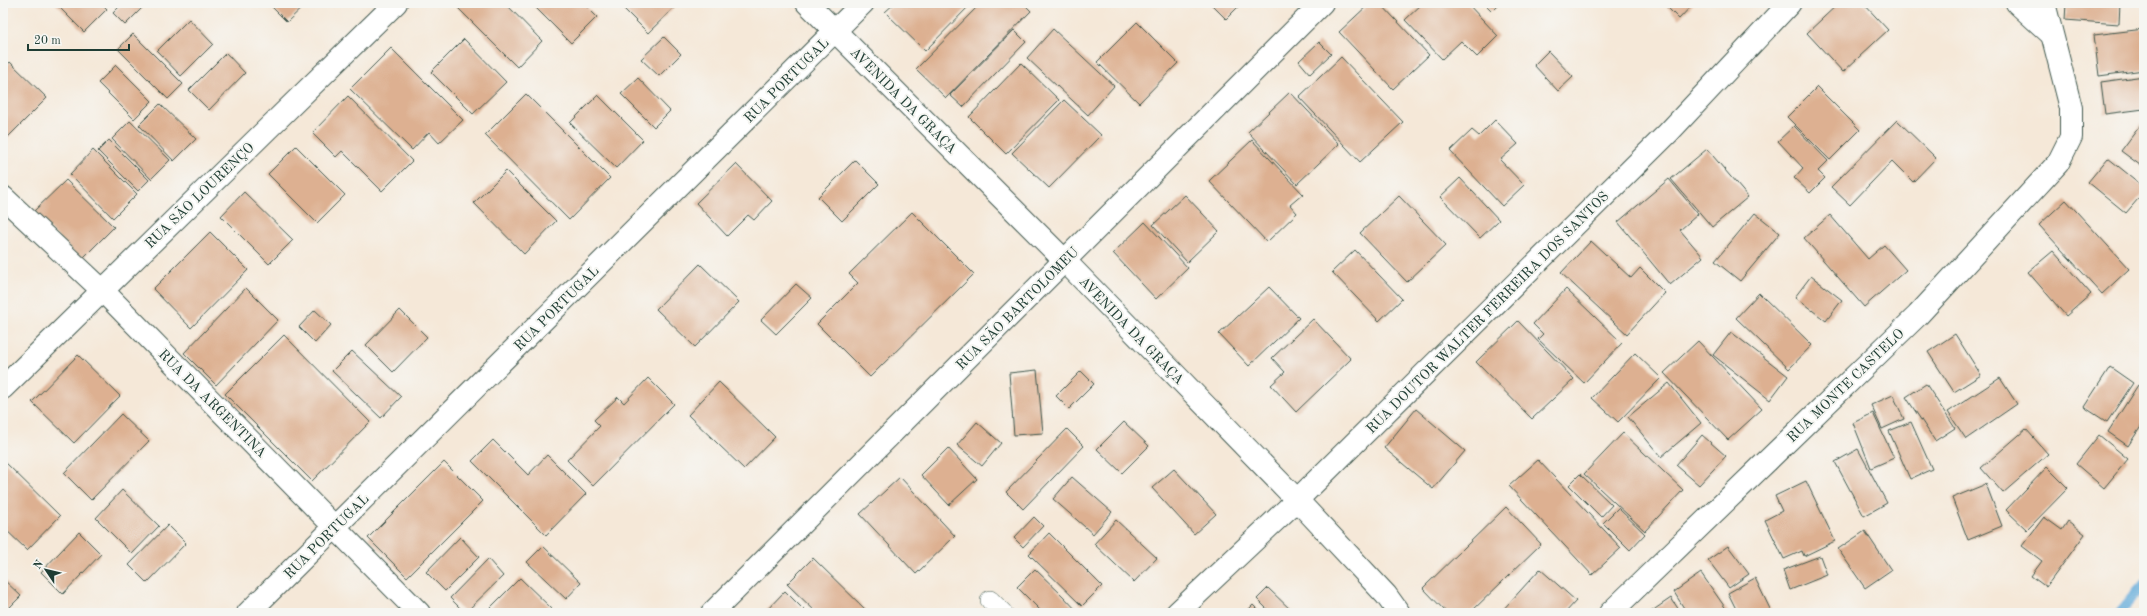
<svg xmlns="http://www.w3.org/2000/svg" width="2147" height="616" font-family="'Old Standard TT',serif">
<rect width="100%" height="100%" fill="#f6f6f2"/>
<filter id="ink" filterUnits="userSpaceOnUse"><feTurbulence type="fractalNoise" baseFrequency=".025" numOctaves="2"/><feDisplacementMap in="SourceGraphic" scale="8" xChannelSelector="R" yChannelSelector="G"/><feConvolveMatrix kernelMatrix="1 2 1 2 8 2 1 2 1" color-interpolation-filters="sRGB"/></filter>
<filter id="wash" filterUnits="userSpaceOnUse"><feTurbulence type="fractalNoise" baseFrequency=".012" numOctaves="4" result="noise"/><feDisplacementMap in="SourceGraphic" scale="16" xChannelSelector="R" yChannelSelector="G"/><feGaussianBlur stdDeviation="0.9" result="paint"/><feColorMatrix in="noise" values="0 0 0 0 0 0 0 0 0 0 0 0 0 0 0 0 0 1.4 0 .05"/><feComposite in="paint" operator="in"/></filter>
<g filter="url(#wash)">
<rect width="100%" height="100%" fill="#f5e8d8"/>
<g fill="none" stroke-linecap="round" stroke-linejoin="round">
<polyline stroke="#62aad9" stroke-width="10" points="2119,613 2144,584"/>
</g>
<g id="blocks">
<g fill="#ddb091">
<polygon points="55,3 101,3 107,9 84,32"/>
<polygon points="123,3 141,3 144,6 125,25 113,13"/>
<polygon points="268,3 307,3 287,22"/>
<polygon points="458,3 505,3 542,41 517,67 456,6"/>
<polygon points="531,3 583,3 597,17 571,43"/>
<polygon points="618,3 679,3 648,33"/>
<polygon points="895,3 972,3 925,51 885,12"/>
<polygon points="981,3 1023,3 1031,11 946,98 916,69"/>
<polygon points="1210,3 1242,3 1226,19"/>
<polygon points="1370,3 1380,3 1429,55 1393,89 1339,32"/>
<polygon points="1423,3 1467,3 1498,36 1477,57 1461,41 1442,59 1405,20"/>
<polygon points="1484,3 1500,3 1492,11"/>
<polygon points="1663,3 1694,3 1679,19"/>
<polygon points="1839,3 1863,3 1888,30 1843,72 1807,33"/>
<polygon points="2066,3 2120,3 2119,24 2065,20"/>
<polygon points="189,19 213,44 181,76 157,51"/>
<polygon points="1137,22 1178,63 1139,103 1097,62"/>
<polygon points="1053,29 1114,86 1088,115 1027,58"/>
<polygon points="2144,29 2144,70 2099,76 2094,35"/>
<polygon points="1014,30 1026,42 963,107 950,95"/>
<polygon points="133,34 183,84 168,99 118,49"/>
<polygon points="664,37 681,54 659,76 641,59"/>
<polygon points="464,39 506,82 473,114 431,72"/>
<polygon points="1319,42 1331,54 1310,74 1299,61"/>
<polygon points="391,48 463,120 439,143 429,132 412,150 350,89"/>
<polygon points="1548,51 1573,77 1558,91 1534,65"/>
<polygon points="226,53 245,73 209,110 189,90"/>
<polygon points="1341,57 1403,122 1360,162 1299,97"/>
<polygon points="10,62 47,98 3,142 3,69"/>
<polygon points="1021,63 1059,100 1006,154 969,117"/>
<polygon points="116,65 152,101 134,119 98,83"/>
<polygon points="2144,76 2144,109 2105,114 2101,82"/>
<polygon points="638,78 670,111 654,127 621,94"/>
<polygon points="1817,87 1860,130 1830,160 1787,117"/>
<polygon points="1290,92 1339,144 1297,184 1248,132"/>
<polygon points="526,94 610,178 569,220 485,135"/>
<polygon points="598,95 643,140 616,168 570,123"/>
<polygon points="348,96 412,161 382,191 342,151 336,157 312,133"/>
<polygon points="1064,100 1101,135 1049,188 1012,153"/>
<polygon points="160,104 196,139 174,161 139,125"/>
<polygon points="1495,120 1518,144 1500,160 1524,185 1502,206 1450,151 1472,130 1479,136"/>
<polygon points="1897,120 1936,158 1913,182 1892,161 1850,205 1831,187"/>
<polygon points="130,121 170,160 151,179 112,139"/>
<polygon points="2142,123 2144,124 2144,168 2121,151"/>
<polygon points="1794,126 1828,161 1818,171 1825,178 1810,193 1794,178 1803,168 1778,141"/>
<polygon points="109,140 149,180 138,191 98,151"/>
<polygon points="1252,140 1303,194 1290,205 1297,213 1267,242 1209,181"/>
<polygon points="296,146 345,195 317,223 268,174"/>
<polygon points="1707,149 1748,197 1712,227 1671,179"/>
<polygon points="93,150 137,194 113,218 70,174"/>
<polygon points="2108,158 2144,187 2144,192 2126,213 2088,182"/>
<polygon points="855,160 879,184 842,221 818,197"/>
<polygon points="736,164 772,201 754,220 748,215 727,236 696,203"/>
<polygon points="506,171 556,221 524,254 474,203"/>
<polygon points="1460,178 1499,220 1480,238 1440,197"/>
<polygon points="1669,179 1698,214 1680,230 1703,257 1670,285 1618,222"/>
<polygon points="66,180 114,227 81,260 33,212"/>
<polygon points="244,192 293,240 269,264 221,216"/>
<polygon points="1185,195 1219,231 1187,262 1153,225"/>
<polygon points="1399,196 1446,245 1407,282 1360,233"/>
<polygon points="2066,200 2129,269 2102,294 2039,225"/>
<polygon points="912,212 974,274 870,377 817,324 858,283 849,274"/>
<polygon points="1755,213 1780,233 1740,281 1715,261"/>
<polygon points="1830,215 1868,259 1884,245 1906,270 1864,307 1804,238"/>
<polygon points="1145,222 1188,268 1156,299 1113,253"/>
<polygon points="210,232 248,270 191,328 153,289"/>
<polygon points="1591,241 1631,278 1640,268 1665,293 1627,334 1561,273"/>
<polygon points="1355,250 1402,299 1379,321 1332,272"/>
<polygon points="2053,251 2091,294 2066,316 2028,272"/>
<polygon points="700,264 739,302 695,347 656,309"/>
<polygon points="1811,276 1842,300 1826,321 1795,297"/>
<polygon points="796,284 812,298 776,334 761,320"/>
<polygon points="1269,287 1299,318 1249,366 1219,334"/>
<polygon points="246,288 278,320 216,385 184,353"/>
<polygon points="1566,289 1622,343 1584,383 1538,339 1543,334 1533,324"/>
<polygon points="1759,293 1812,345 1789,369 1736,318"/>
<polygon points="315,310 331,325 315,343 299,327"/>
<polygon points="400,310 427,337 393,372 366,345"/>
<polygon points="1313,319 1351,359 1296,412 1271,385 1285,372 1272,358"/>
<polygon points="1518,321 1574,379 1532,419 1476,362"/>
<polygon points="1731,332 1788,376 1770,400 1713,355"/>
<polygon points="1955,334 1981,375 1954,392 1928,352"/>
<polygon points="284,335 370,422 312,481 225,394"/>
<polygon points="1698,341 1762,409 1728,440 1664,373"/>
<polygon points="352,351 401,397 381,418 332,371"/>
<polygon points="1635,353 1661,378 1618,422 1592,398"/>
<polygon points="78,355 120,396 74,443 32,402"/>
<polygon points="2110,367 2133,383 2107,422 2084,407"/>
<polygon points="1037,370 1043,433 1014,435 1009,373"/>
<polygon points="1081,371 1094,384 1069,409 1056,396"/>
<polygon points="648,378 674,404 593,486 567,460 600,426 594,420 618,397 624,403"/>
<polygon points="2000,378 2017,404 1966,439 1948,412"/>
<polygon points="719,382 775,437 744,469 688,415"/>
<polygon points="1669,383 1701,423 1661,457 1628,417"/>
<polygon points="1926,384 1955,428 1935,441 1906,397"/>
<polygon points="2138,385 2144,389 2144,422 2128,446 2108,432"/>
<polygon points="1893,395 1904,419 1882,429 1871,405"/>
<polygon points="1416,409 1465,451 1433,489 1384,448"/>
<polygon points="1873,413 1894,458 1871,468 1853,423"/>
<polygon points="121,414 149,441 91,500 64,473"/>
<polygon points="977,422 1001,443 982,466 957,445"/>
<polygon points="1124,422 1149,446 1122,473 1097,449"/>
<polygon points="1911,422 1932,469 1910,479 1889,431"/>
<polygon points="1067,429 1084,446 1023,509 1006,492"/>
<polygon points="2026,429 2048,454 2003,493 1981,468"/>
<polygon points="1623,433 1683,490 1645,531 1584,474"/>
<polygon points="1702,435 1726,456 1699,485 1676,465"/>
<polygon points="2099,435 2128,459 2104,488 2076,464"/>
<polygon points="493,440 528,475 547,455 586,494 546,535 472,461"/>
<polygon points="948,448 977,479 949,505 921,475"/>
<polygon points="1858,449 1887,503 1864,516 1835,462"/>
<polygon points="3,460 60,516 27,550 3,527"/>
<polygon points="1538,460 1621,548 1592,575 1509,486"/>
<polygon points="444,462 483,501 407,577 368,538"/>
<polygon points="2047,467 2068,488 2027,530 2006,510"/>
<polygon points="1174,469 1216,514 1194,534 1152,488"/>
<polygon points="1580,474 1612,505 1601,517 1569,485"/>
<polygon points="900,477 955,536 916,574 860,514"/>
<polygon points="1072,477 1112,512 1093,534 1053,499"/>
<polygon points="1806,481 1835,541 1804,556 1802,551 1784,559 1765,520 1782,511 1775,496"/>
<polygon points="1986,484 2002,526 1968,540 1952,498"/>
<polygon points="122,490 159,526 132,554 96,518"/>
<polygon points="1506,507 1541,544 1470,613 1447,613 1423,588"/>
<polygon points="1618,508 1645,534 1630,550 1603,523"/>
<polygon points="1034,517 1043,526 1023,547 1014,538"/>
<polygon points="2044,517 2062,530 2068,521 2085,534 2046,587 2031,576 2042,561 2022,546"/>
<polygon points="1116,520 1157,558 1134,582 1094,544"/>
<polygon points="168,525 186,543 147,583 129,565"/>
<polygon points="1865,531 1891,570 1865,588 1838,549"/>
<polygon points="79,532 101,554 63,594 41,572"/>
<polygon points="1049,533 1102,586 1082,606 1029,554"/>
<polygon points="460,537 479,557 445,591 426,572"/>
<polygon points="543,546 581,583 566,599 527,562"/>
<polygon points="1728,546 1749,574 1729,588 1708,560"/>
<polygon points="1820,556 1827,575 1790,590 1783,570"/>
<polygon points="813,558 869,613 817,613 787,584"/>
<polygon points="488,559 503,576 465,613 450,598"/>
<polygon points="1035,569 1063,596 1079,613 1043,613 1017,587"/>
<polygon points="1540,569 1576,601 1565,613 1500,613"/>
<polygon points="1701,573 1729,613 1687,613 1674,592"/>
<polygon points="520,578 552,609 548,613 485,613"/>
<polygon points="1755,578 1772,613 1738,613 1728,593"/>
<polygon points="3,579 21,596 4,613 3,613"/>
<polygon points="1268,588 1294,613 1271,613 1257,599"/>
<polygon points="785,591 807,613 764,613"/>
<polygon points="1671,598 1681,613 1649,613"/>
<polygon points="1253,605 1261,613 1245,613"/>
</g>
</g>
</g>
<g filter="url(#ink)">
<use href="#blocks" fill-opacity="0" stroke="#3f574d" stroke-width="1"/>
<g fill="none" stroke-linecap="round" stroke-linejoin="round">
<defs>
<polyline id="service" points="990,600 1003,613"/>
<g id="minor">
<polyline points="807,3 1065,261"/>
<polyline points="2017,3 2051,34"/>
<polyline points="3,197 102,290 419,613"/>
<polyline points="3,388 396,3"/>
<polyline points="248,613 863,3"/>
<polyline points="1177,613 1297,500 1668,133 1790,3"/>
<polyline points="1610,613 1918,315 2058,163 2071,137 2071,108 2044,3"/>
</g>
<g id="tertiary">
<polyline points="1065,261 1297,500 1386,595 1399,613"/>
<polyline points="712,613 1322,3"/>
</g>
</defs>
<use href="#service" stroke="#3f574d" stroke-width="20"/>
<use href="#minor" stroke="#3f574d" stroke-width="24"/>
<use href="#tertiary" stroke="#3f574d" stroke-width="24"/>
<use href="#service" stroke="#fff" stroke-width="19"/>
<use href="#minor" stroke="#fff" stroke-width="22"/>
<use href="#tertiary" stroke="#fff" stroke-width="22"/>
</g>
</g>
<g text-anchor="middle" stroke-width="4" stroke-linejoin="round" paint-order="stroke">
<g font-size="14" fill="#1f3d34" stroke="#f6f6f2">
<text transform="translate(786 80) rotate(-45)" y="5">RUA PORTUGAL</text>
<text transform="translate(904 100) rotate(45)" y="5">AVENIDA DA GRAÇA</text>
<text transform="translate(199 195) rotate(-44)" y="5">RUA SÃO LOURENÇO</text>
<text transform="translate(556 308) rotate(-45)" y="5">RUA PORTUGAL</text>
<text transform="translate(1017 308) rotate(-45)" y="5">RUA SÃO BARTOLOMEU</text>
<text transform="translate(1487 312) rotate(-45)" y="5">RUA DOUTOR WALTER FERREIRA DOS SANTOS</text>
<text transform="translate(1132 330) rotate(46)" y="5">AVENIDA DA GRAÇA</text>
<text transform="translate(1845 385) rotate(-44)" y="5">RUA MONTE CASTELO</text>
<text transform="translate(213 403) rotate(45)" y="5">RUA DA ARGENTINA</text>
<text transform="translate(326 536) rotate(-45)" y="5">RUA PORTUGAL</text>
</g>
</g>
<rect width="2147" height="616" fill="none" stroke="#f6f6f2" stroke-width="16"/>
<g transform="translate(46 570) rotate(305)" stroke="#f6f6f2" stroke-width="3" paint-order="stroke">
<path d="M0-3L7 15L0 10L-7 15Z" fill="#1f3d34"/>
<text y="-6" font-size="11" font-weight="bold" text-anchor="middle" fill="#1f3d34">N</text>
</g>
<path d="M28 44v6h101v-6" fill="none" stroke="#1f3d34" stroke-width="2"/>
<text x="34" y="44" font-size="12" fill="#1f3d34" stroke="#f6f6f2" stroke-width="3" paint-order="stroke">20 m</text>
</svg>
